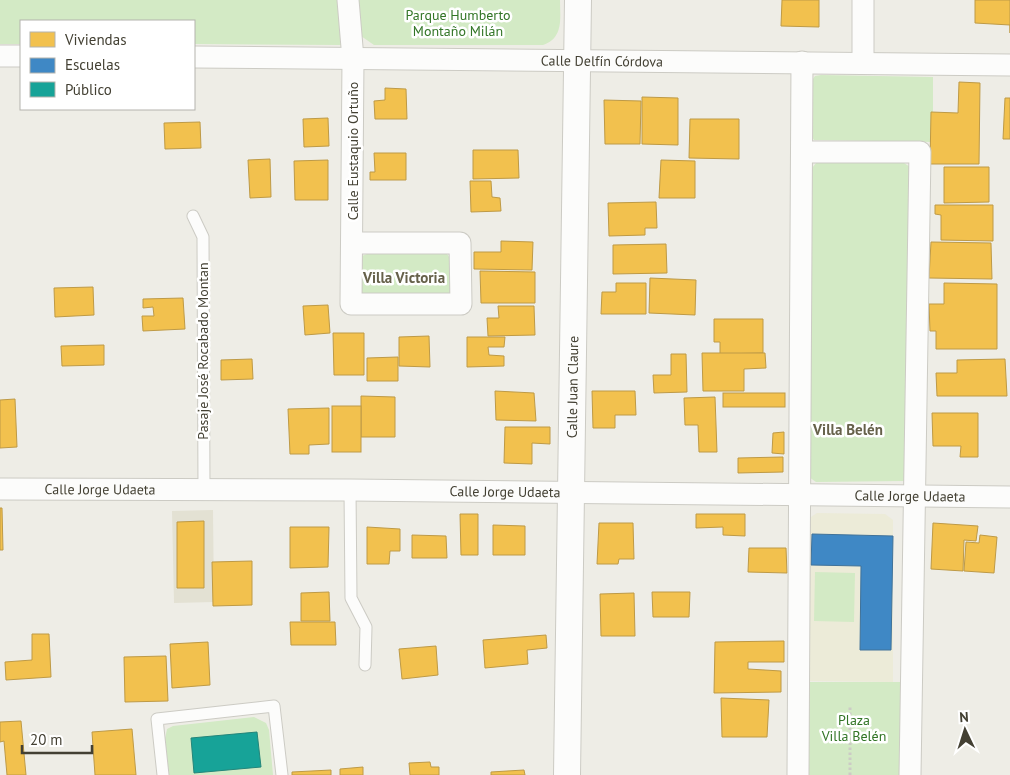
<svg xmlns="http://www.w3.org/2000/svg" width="1010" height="775" font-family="'PT Sans',sans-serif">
<rect width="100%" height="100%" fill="#eeede6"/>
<polygon fill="#e3e1d3" points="213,510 214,602 174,603 172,511"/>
<polygon fill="#ecebd8" points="817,513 885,514 893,520 893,682 810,681 808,523 811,517"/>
<g fill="#d3eac5">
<polygon points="0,0 338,0 341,45 194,44 194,21 21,21 21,44 0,44"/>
<path d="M356,0h204c0,18 4,38 -17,45h-169l-13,-9z"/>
<polygon points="821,75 933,77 933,142 814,140 811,135 811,82 815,76"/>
<polygon points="901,161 910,167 904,481 816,482 809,477 812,168 817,162"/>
<path d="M437,251l8,1c10,8 11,32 3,43h-87l1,-39 5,-2z"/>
<polygon points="815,572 855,573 854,622 814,621"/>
<polygon points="804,682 904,682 903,775 804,775"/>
<polygon points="254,717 266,723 269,730 273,775 169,775 165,739 167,729 173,726"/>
</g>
<g fill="#f2c14e" stroke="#be9a46">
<polygon points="782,0 819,0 819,27 781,26"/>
<polygon points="975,0 1010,0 1010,33 1010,25 975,23"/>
<polygon points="959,82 980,83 979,164 930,164 931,112 958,113"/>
<polygon points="385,88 406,89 407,119 375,119 374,101 385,100"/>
<polygon points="642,97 678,98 678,145 642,144"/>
<polygon points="1005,98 1010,98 1010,139 1003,139"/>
<polygon points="604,100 641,101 640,144 605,144"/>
<polygon points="328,118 329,146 304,147 303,119"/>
<polygon points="690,119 739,119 739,159 689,158"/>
<polygon points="200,122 201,148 165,149 164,123"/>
<polygon points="473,150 518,150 519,178 473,179"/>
<polygon points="374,153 406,153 406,180 370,180 370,172 375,172"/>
<polygon points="270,159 271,197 250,198 248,160"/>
<polygon points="328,160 328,200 295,200 294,161"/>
<polygon points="661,160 695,161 695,198 659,198"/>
<polygon points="944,167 989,167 989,202 944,203"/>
<polygon points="470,181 491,181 492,197 500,198 501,211 471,212"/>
<polygon points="656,202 657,228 645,228 645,235 609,236 608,203"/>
<polygon points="935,205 993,205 993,241 941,240 941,215 935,214"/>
<polygon points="501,241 533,242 532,270 474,269 474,252 501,252"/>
<polygon points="931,242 991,243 992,279 929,278"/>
<polygon points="666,244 667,273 613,274 613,245"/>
<polygon points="480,271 535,272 535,303 481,303"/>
<polygon points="650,278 696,280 695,315 649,313"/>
<polygon points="616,283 646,283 646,314 601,314 602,292 616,292"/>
<polygon points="944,283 997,284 997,349 936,349 936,331 930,331 929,304 944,304"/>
<polygon points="93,287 94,315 55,317 54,288"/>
<polygon points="183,298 185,329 143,331 142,316 154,316 153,307 143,308 143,299"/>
<polygon points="328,305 330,333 305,335 303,306"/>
<polygon points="498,306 534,306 535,335 488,336 487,318 499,318"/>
<polygon points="714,319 763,319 763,353 720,354 720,342 714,342"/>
<polygon points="333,333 364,333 364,375 334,375"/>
<polygon points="429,336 430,367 399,366 399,337"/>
<polygon points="467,337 505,337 504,347 488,347 489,355 504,356 504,366 467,367"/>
<polygon points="104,345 104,365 62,366 61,346"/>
<polygon points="702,353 765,353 766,368 744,369 744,391 703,391"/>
<polygon points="671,354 686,354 687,392 654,393 653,375 671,375"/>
<polygon points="398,357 398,381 367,381 367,358"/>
<polygon points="252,359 253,379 221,380 221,360"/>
<polygon points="1005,359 1007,396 937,396 936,373 957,373 957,360"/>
<polygon points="495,391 534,393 536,421 496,420"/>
<polygon points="592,391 635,391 636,415 615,415 615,428 593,428"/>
<rect x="723" y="393" width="62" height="14"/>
<polygon points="361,396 395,397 395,437 361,437"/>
<polygon points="715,397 717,452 699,452 698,425 685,425 684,398"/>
<polygon points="15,399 17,447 0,448 0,400"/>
<rect x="332" y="406" width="29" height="46"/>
<polygon points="329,408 329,444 309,445 309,454 290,454 288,409"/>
<polygon points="932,413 978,413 978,457 960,457 961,446 933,446"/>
<polygon points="505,427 550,427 550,444 532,443 532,464 504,463"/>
<polygon points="784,432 784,454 772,453 773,433"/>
<polygon points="783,457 783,472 738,473 738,458"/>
<polygon points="0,508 2,508 3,550 0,550"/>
<polygon points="460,514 478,514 478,555 461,555"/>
<polygon points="696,514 745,514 745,536 723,535 723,527 696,528"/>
<polygon points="204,521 204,588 177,588 177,522"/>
<polygon points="599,523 633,523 634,559 619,559 618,564 597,564"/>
<polygon points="933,523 978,526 976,541 964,540 963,571 931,569"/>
<polygon points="493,525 525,526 525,555 493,555"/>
<polygon points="290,527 329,527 328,567 290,568"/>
<polygon points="367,527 400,529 400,551 390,551 389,564 367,564"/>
<polygon points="412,535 446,536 447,558 412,558"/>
<polygon points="980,535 997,537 994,573 964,571 966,542 979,543"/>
<polygon points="749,548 786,548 787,573 748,572"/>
<polygon points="252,561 252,605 213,606 212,562"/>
<polygon points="329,592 330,621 301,621 301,593"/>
<polygon points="652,592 690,592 689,617 653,617"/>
<polygon points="634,593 635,636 601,636 600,594"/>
<polygon points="290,622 335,622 336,645 291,645"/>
<polygon points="32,634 49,634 51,677 6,680 5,662 32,660"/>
<polygon points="546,635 547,648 527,650 528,664 485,668 483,640"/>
<polygon points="784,641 784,662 748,662 748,669 781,671 781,692 714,693 715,642"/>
<polygon points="208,642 210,685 172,688 170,644"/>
<polygon points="436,646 438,675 402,679 399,649"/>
<polygon points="166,656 168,701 125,702 124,657"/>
<polygon points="721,698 769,700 767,737 722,737"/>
<polygon points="21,721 26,775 7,775 4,741 0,742 0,722"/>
<polygon points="132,729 136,775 95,775 92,732"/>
<polygon points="430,762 431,767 439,767 439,775 410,775 409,763"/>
<polygon points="363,767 363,775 340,775 340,769"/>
<polygon points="331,770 331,775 292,775 292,772"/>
<polygon points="524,770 525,775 491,775 491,772"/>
</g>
<polygon fill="#3f88c5" stroke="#407299" points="812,534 893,536 891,650 860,650 861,566 811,565"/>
<polygon fill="#17a398" stroke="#24857a" points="257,732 261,767 194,773 191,738"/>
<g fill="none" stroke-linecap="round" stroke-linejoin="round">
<defs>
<g id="service">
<polyline points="193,216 203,237 204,489"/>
<polyline points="350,490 351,598 366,627 365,665"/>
<polyline points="163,775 157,719 274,706 282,775"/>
</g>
<g id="minor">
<polyline points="348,0 353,59 351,304 461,304 460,243 352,243"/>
<polyline points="0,56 21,56"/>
<path id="s1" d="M194,57l816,8"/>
<polyline points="863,62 863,0"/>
<polyline points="803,152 920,152 910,775"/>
<path id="s2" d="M0,489l350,1 660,7"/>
<polyline points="798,775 802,62"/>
</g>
<g id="tertiary">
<path id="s3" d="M567,775l11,-775"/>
</g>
</defs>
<use href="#service" stroke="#cccbc4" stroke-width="13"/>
<use href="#minor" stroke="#cccbc4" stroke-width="23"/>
<use href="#tertiary" stroke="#cccbc4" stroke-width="28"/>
<polyline stroke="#cccbc5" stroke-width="3" stroke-dasharray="2.5 2.5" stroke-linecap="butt" points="850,775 850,706"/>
<use href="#service" stroke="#fcfcfb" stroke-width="11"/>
<use href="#minor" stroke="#fcfcfb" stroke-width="21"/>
<use href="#tertiary" stroke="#fcfcfb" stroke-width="26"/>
</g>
<g text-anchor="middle" stroke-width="5" stroke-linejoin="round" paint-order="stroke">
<g font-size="14" fill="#327526" stroke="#fff">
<text x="458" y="20">Parque Humberto<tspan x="458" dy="16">Montaño Milán</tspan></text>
<text x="854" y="725">Plaza<tspan x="854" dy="16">Villa Belén</tspan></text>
</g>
<g font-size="14" fill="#434033" stroke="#fff">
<text dy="5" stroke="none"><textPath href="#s1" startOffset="408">Calle Delfín Córdova</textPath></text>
<text transform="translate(353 151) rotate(-90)" y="5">Calle Eustaquio Ortuño</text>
<text transform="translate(203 351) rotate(-90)" y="5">Pasaje José Rocabado Montan</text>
<text dy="5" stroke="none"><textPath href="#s3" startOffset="388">Calle Juan Claure</textPath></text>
<text dy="5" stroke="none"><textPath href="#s2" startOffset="100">Calle Jorge Udaeta</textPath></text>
<text dy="5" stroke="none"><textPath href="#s2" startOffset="505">Calle Jorge Udaeta</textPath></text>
<text dy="5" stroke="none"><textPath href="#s2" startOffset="910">Calle Jorge Udaeta</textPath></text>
</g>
<g font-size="15" font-weight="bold" fill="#66614a" stroke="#fff">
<text x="404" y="283">Villa Victoria</text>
<text x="848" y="435">Villa Belén</text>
</g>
</g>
<rect x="20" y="20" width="175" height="90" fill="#ffffff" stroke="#b4b3ad"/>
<rect x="30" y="32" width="25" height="15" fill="#f2c14e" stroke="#b4b3ad"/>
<text x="65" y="45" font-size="15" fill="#434033">Viviendas</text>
<rect x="30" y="58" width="25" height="15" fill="#3f88c5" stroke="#b4b3ad"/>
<text x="65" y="70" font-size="15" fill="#434033">Escuelas</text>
<rect x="30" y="82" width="25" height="15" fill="#17a398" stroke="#b4b3ad"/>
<text x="65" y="95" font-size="15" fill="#434033">Público</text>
<g transform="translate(965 730) rotate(356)" stroke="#ffffff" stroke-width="4" paint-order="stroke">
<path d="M0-4L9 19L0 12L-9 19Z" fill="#434033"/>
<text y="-8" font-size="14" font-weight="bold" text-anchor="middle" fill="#434033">N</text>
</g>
<path d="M22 745v8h70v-8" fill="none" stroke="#434033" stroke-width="2.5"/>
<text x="30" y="745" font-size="15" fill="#434033" stroke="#ffffff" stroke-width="4" paint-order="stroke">20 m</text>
</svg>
